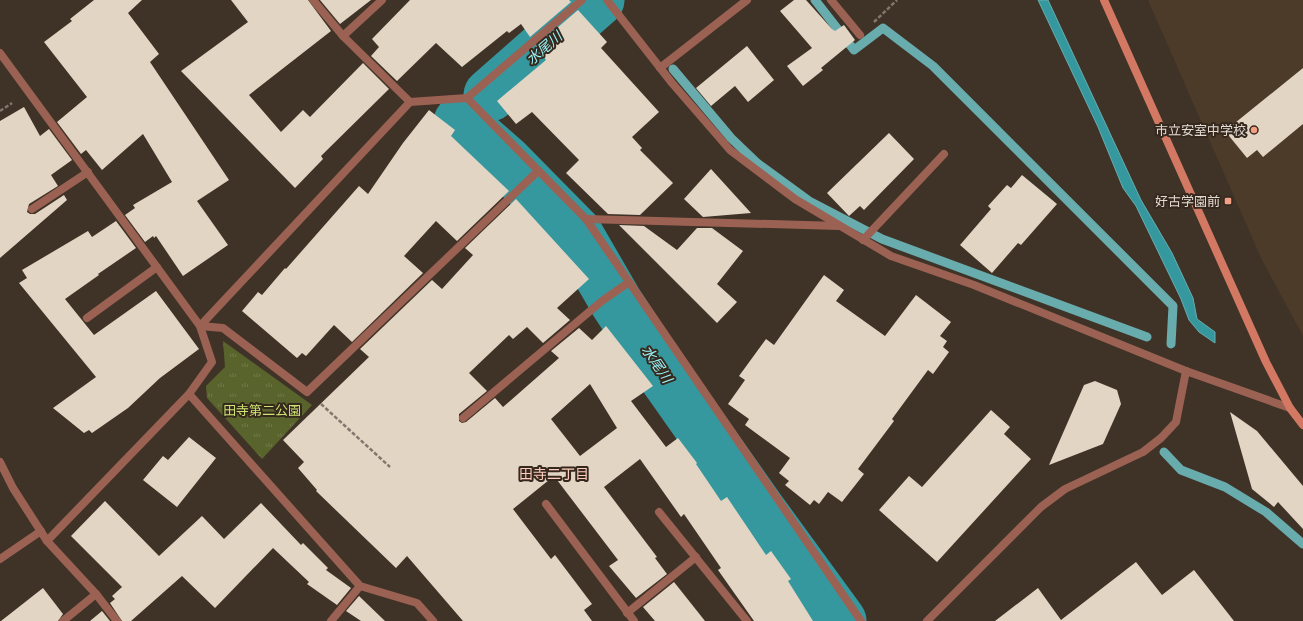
<svg xmlns="http://www.w3.org/2000/svg" width="1303" height="621" font-family="Inter,'Noto Sans JP',sans-serif">
<defs>
<pattern id="park-tufts" width="24" height="20" patternUnits="userSpaceOnUse"><rect width="24" height="20" fill="#59642d"/><path d="M3 7l-1-3M5 7V3M7 7l1-3M15 17l-1-3M17 17v-4M19 17l1-3" fill="none" stroke="#717a4b"/></pattern>
</defs>
<rect width="100%" height="100%" fill="#3f3327"/>
<polygon fill="#4d3b2a" points="1148,0 1303,0 1303,336 1262,260"/>
<polygon fill="url(#park-tufts)" points="223,341 312,405 262,459 207,398 206,386 225,367"/>
<g fill="#36989f" stroke="#69acae">
<polygon points="592,0 598,0 600,3 492,97 489,93"/>
<polygon points="1038,0 1048,0 1141,200 1172,253 1193,298 1197,319 1215,332 1215,343 1199,332 1189,320 1181,299 1136,206 1123,188 1098,127"/>
</g>
<g fill="none" stroke-linecap="round" stroke-linejoin="round">
<g stroke="#69acae" stroke-width="9">
<polyline points="815,0 854,50 883,28 933,66 1173,306 1171,344"/>
<polyline points="673,69 731,138 757,163 809,201 882,239 1147,337"/>
<polyline points="1164,452 1181,470 1225,487 1266,512 1303,544"/>
</g>
<g stroke="#36989f" stroke-width="53">
<polyline points="490,95 598,0"/>
<polyline points="460,122 506,162 576,233 616,302 666,378 759,510 840,621"/>
</g>
</g>
<g fill="#e2d5c4" fill-rule="evenodd">
<polygon points="94,0 142,0 128,13 159,54 150,62 229,180 197,201 228,245 183,276 156,236 154,238 153,236 145,242 125,215 135,208 133,205 172,182 143,134 102,170 86,150 81,154 57,122 87,97 44,42 72,21 70,19"/>
<polygon points="231,0 308,0 331,31 249,95 281,132 303,110 310,117 363,63 389,89 321,156 323,159 295,188 181,71 248,22"/>
<polygon points="320,0 371,0 340,24"/>
<polygon points="410,0 569,0 571,2 530,37 521,24 509,33 507,31 462,67 436,43 397,81 371,56 379,47 372,39"/>
<polygon points="794,0 806,0 832,29 835,31 844,25 855,40 821,68 823,70 803,86 787,66 812,48 780,11"/>
<polygon points="578,10 607,42 601,48 659,112 632,137 642,148 640,150 673,183 640,215 608,214 566,173 579,160 532,112 516,124 497,101 546,60 536,46"/>
<polygon points="747,46 774,80 748,102 735,86 711,106 696,88"/>
<polygon points="1303,68 1303,124 1263,157 1257,150 1247,158 1225,131"/>
<polygon points="24,107 40,136 49,129 72,160 51,175 58,186 29,204 27,212 30,214 35,214 64,195 67,200 0,258 0,121"/>
<polygon points="429,110 455,130 451,136 509,191 457,241 436,221 404,256 423,273 352,342 334,325 306,356 302,353 297,358 242,311 258,292 262,295 285,268 286,269 359,186 368,194 403,143"/>
<polygon points="889,133 914,159 864,210 860,206 849,216 827,193"/>
<polygon points="711,169 751,213 703,217 684,199"/>
<polygon points="1022,175 1057,204 1021,245 1018,243 992,273 960,245 991,209 988,206 1007,185 1011,188"/>
<path d="M516,199l73,80 -32,29 13,12 -27,23 -16,-16 -14,12 -4,-4 -40,38 18,18 -28,23v7l3,2 4,-1 29,-24 8,9 56,-49 -8,-7 28,-23 13,12 14,-14 47,60 -22,15 35,46 12,-9 19,25 -1,1 25,37 6,-4 39,58 5,-4 20,28 -3,2 25,40h-59l-36,-51 3,-2 -37,-54 -3,3 -41,-58 -36,28 53,70 -2,1 12,16 -31,24 -27,-32 9,-6 -64,-84 -41,33 38,50 4,-4 37,49 -8,6 8,11h-129l-56,-65 -11,12 -80,-77 1,-1 -19,-22 6,-6 -21,-22 86,-83 -9,-8 72,-69 10,9 31,-34 -8,-7zM590,384l27,44 -37,28 -29,-37z"/>
<polygon points="116,221 136,248 98,274 99,275 65,299 94,335 156,291 199,349 160,378 128,408 92,433 89,430 84,433 53,408 96,377 19,283 27,278 22,270 88,231 92,237"/>
<polygon points="619,225 644,226 677,250 697,228 712,228 743,251 717,284 737,302 717,323"/>
<polygon points="824,275 844,290 836,301 885,336 916,295 951,322 940,336 947,341 943,347 949,352 933,374 928,370 892,419 894,421 858,469 864,474 842,502 828,492 819,504 814,500 810,505 785,485 789,481 779,473 790,458 745,425 749,419 728,404 745,380 739,376 766,339 774,345"/>
<polygon points="1095,381 1117,390 1121,404 1103,444 1049,465 1084,385"/>
<polygon points="991,410 1010,427 1004,434 1031,459 937,562 879,510 909,476 922,487"/>
<polygon points="1230,412 1257,431 1303,486 1303,529 1278,502 1274,507 1252,489"/>
<polygon points="189,437 216,458 177,507 143,480 163,456 168,460"/>
<polygon points="105,501 159,556 202,516 224,539 261,503 301,545 303,543 328,568 326,570 351,588 337,605 307,584 309,582 273,548 215,608 182,576 131,621 122,621 110,603 115,599 112,596 122,587 71,536"/>
<polygon points="1136,562 1162,595 1194,570 1234,621 995,621 1038,588 1061,620"/>
<polygon points="674,582 705,621 655,621 643,607"/>
<polygon points="43,588 63,614 58,621 1,621"/>
<polygon points="359,596 385,621 361,621 346,611"/>
<polygon points="102,611 110,621 90,621"/>
</g>
<g fill="none" stroke-linecap="round" stroke-linejoin="round">
<g stroke="#82776d" stroke-width="2.5" stroke-dasharray="4 2" stroke-linecap="butt">
<polyline points="874,22 897,0"/>
<polyline points="0,111 12,103"/>
<polyline points="321,404 390,467"/>
</g>
<polyline stroke="#9b6254" stroke-width="8" points="0,559 41,531"/>
<g stroke="#9b6254" stroke-width="8">
<polyline points="313,0 343,36 410,102 467,98 582,0"/>
<polyline points="607,0 672,83 730,150 795,199 891,256 974,285 1186,371 1290,408"/>
<polyline points="831,0 860,35"/>
<polyline points="343,36 382,0"/>
<polyline points="0,53 200,326 212,362 189,394 47,541"/>
<polyline points="660,68 747,0"/>
<polyline points="467,98 586,219 861,621"/>
<polyline points="410,102 200,326 223,328 307,392 538,171"/>
<polyline points="32,209 88,172"/>
<polyline points="586,219 839,226"/>
<polyline points="863,240 944,154"/>
<polyline points="87,318 157,267"/>
<polyline points="189,394 360,586 417,603 433,621"/>
<polyline points="463,418 602,301 629,282"/>
<polyline points="0,462 13,488 47,541 96,594 117,621"/>
<polyline points="546,504 634,621"/>
<polyline points="659,512 747,621"/>
<polyline points="627,613 696,557"/>
<polyline points="63,621 96,594"/>
<polyline points="331,621 360,586"/>
<polyline points="927,621 1041,507 1065,489 1143,452 1161,438 1176,422 1186,371"/>
</g>
<polyline stroke="#d37963" stroke-width="8" points="1104,0 1266,362 1290,408 1303,425"/>
</g>
<g fill="#f39f83" stroke="#35281d" stroke-width="1.5">
<circle cx="1254" cy="130" r="4"/>
<rect x="1224" y="197" width="8" height="8" rx="2"/>
</g>
<g text-anchor="middle" stroke-width="4" stroke-linejoin="round" paint-order="stroke">
<g font-size="13" fill="#e1d9d2" stroke="#35281d" text-anchor="end">
<text x="1246" y="135">市立安室中学校</text>
<text x="1220" y="206">好古学園前</text>
</g>
<g font-size="13" fill="#cce371" stroke="#35281d">
<text x="262" y="415">田寺第二公園</text>
</g>
<g font-size="14" font-style="italic" fill="#99f2f8" stroke="#35281d">
<text transform="translate(544 48) rotate(-41)" y="5">水尾川</text>
<text transform="translate(657 364) rotate(56)" y="5">水尾川</text>
</g>
<g font-size="14" fill="#fecdbd" stroke="#35281d">
<text x="554" y="479">田寺二丁目</text>
</g>
</g>
</svg>
